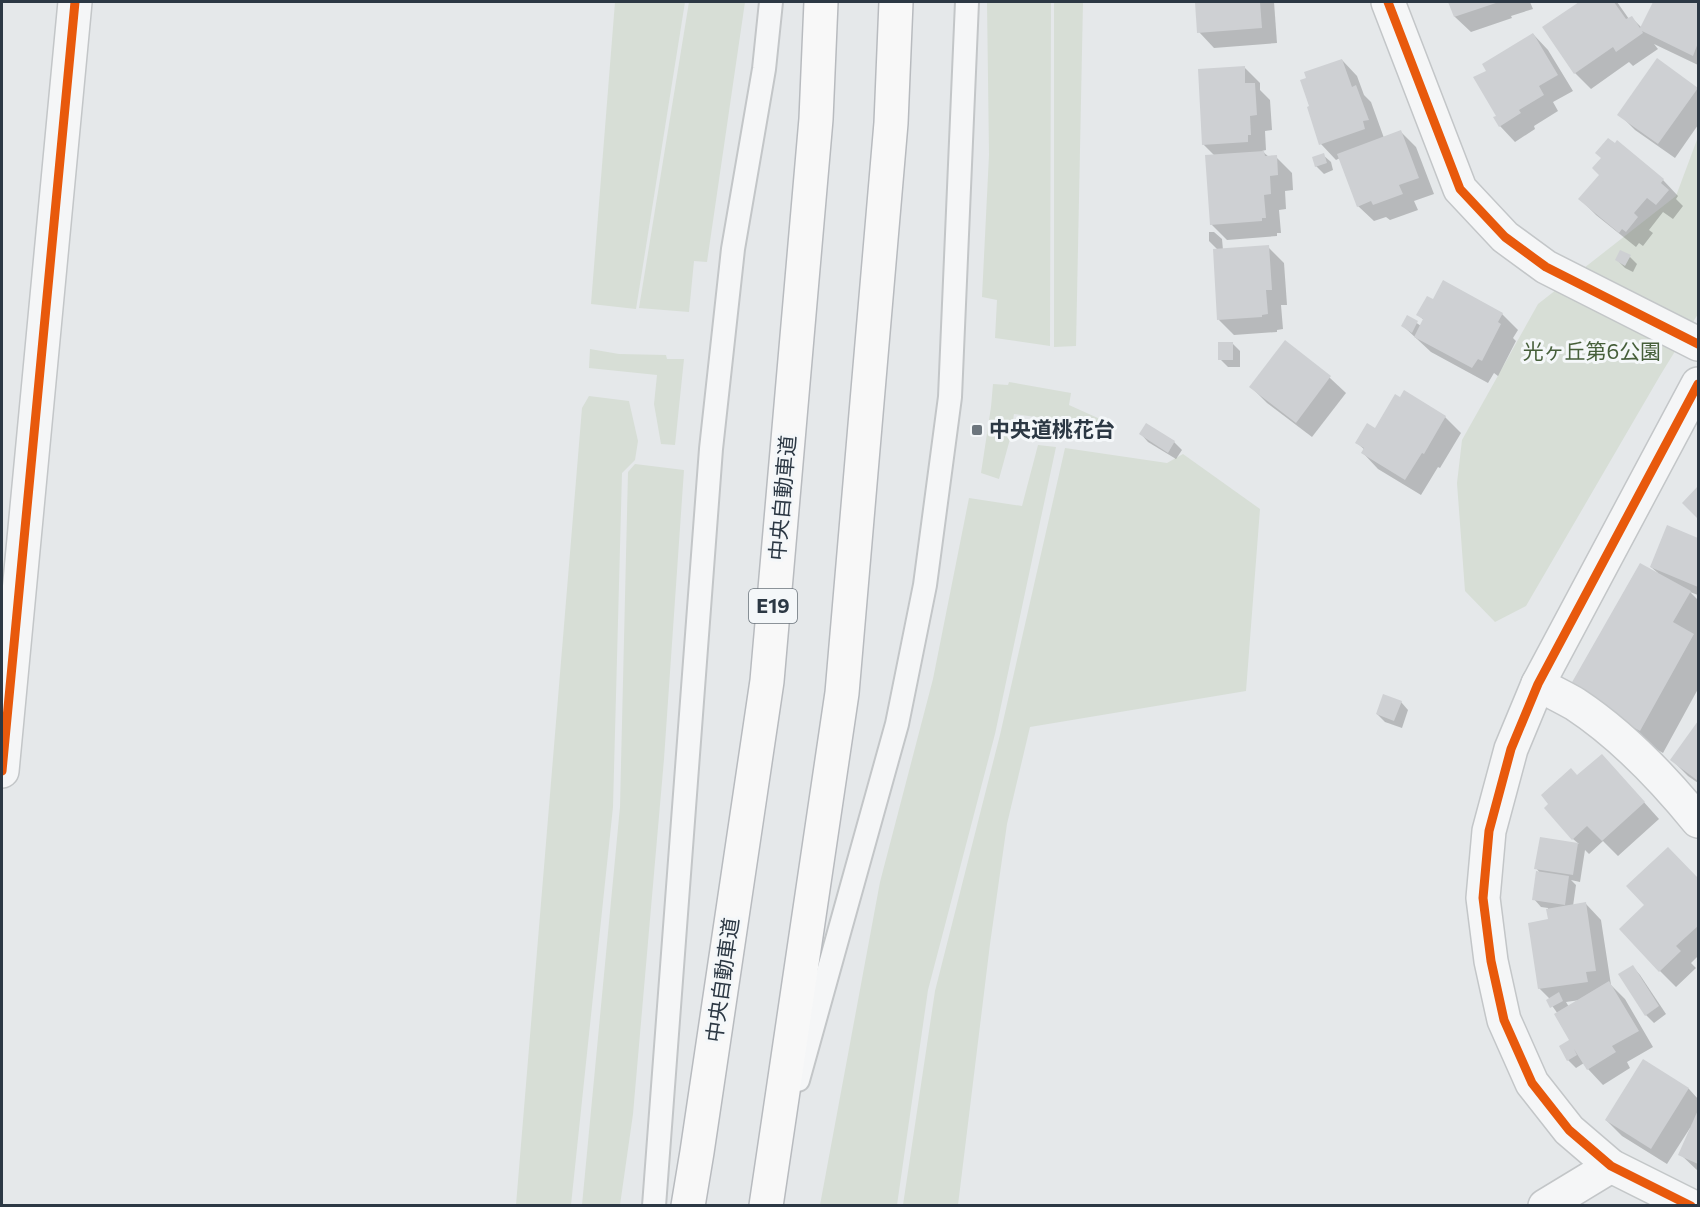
<svg xmlns="http://www.w3.org/2000/svg" width="1700" height="1207" font-family="Commissioner,'Noto Sans JP',sans-serif">
<rect width="100%" height="100%" fill="#e5e8ea"/>
<g fill="#d7ded6">
<polygon points="615,2 685,2 636,309 591,304"/>
<polygon points="689,2 745,2 707,262 694,261 689,312 639,308"/>
<polygon points="987,2 1051,2 1050,346 995,338 997,300 982,297 989,155"/>
<polygon points="1054,2 1083,2 1076,346 1054,347"/>
<polygon points="1698,137 1698,314 1661,374 1526,606 1495,622 1465,591 1457,483 1462,440 1538,304 1676,196"/>
<polygon points="590,349 619,354 666,355 667,359 684,359 675,445 661,444 654,404 657,375 589,368"/>
<polygon points="1009,382 1071,393 1069,405 1100,419 1099,426 1014,414 1010,439 999,479 981,473 991,407 993,384 1008,385"/>
<polygon points="589,396 629,401 638,441 635,460 622,473 613,807 571,1205 516,1205 582,408"/>
<polygon points="1038,445 1056,447 995,734 928,990 897,1205 820,1205 880,882 933,679 969,498 1022,506"/>
<polygon points="1065,448 1167,463 1183,454 1260,509 1246,691 1030,727 1007,824 990,944 958,1205 903,1205 935,991 1000,735"/>
<polygon points="635,464 684,470 664,759 633,1114 620,1205 582,1205 620,807 628,472"/>
</g>
<g fill="#0003" fill-rule="evenodd">
<polygon points="1196,2 1274,2 1277,43 1214,48 1199,32"/>
<polygon points="1450,2 1530,2 1533,9 1511,16 1512,18 1471,32 1455,17"/>
<polygon points="1582,2 1617,2 1629,19 1631,17 1642,28 1654,2 1698,2 1698,65 1654,44 1658,49 1633,66 1629,62 1591,89 1575,73 1544,28"/>
<polygon points="1533,34 1548,50 1573,91 1553,102 1558,111 1534,126 1535,129 1515,142 1500,126 1498,116"/>
<polygon points="1342,60 1357,76 1364,95 1371,102 1384,138 1401,132 1416,147 1434,194 1414,201 1418,210 1390,220 1386,217 1374,221 1358,206 1340,158 1336,160 1321,144"/>
<polygon points="1658,61 1698,90 1698,125 1675,158 1635,130 1619,114"/>
<polygon points="1244,67 1260,83 1260,90 1270,100 1272,130 1265,131 1266,150 1262,151 1269,157 1276,157 1292,173 1293,190 1285,191 1286,209 1279,210 1281,233 1277,233 1277,236 1227,240 1211,224 1215,156 1203,144"/>
<polygon points="1323,155 1331,162 1333,170 1324,174 1316,166"/>
<polygon points="1663,180 1678,196 1676,199 1683,206 1673,219 1663,212 1649,230 1653,233 1643,246 1639,243 1636,247 1596,215 1580,199"/>
<polygon points="1209,232 1214,232 1222,239 1223,250 1268,247 1284,263 1287,305 1281,305 1283,329 1277,330 1277,332 1234,335 1219,320 1218,250 1209,241"/>
<polygon points="1630,257 1637,264 1633,272 1625,268 1617,260"/>
<polygon points="1433,301 1502,314 1518,330 1513,338 1516,341 1498,376 1494,373 1488,383 1431,352 1403,326 1408,317 1421,326 1424,320 1418,315"/>
<polygon points="1232,343 1240,351 1240,367 1228,367 1220,359"/>
<polygon points="1285,343 1330,378 1346,393 1312,437 1267,403 1251,387"/>
<polygon points="1404,392 1445,417 1461,433 1440,468 1438,467 1421,495 1378,469 1363,453 1365,450 1357,443 1375,431 1401,399"/>
<polygon points="1147,425 1174,442 1182,450 1176,459 1148,442 1141,434"/>
<polygon points="1668,527 1698,540 1698,595 1690,592 1698,600 1698,689 1663,753 1592,713 1658,573 1651,567"/>
<polygon points="1401,702 1408,710 1402,728 1385,722 1377,714"/>
<polygon points="1698,724 1698,783 1688,776 1672,760"/>
<path d="M1617,772l42,47 -41,37 -15,-15 -14,13 -4,-4 -5,32 -9,-2 5,5 -3,21 13,-2 15,16 10,65 14,14 28,48 -26,15 3,6 -27,17 -15,-16 -4,-6 -8,5 -8,-8 3,-19 -13,-27 -10,-14 2,-1 -11,-11 10,-68 -1,-12 -7,-1 -7,-8 7,-25 -5,-6 5,-30 38,6 -6,-5 5,-62zM1580,1000l-11,7 -3,-5z"/>
<polygon points="1668,849 1698,880 1698,956 1691,963 1696,968 1676,987 1660,971 1646,905"/>
<polygon points="1633,967 1640,975 1666,1014 1654,1023 1646,1015"/>
<polygon points="1643,1061 1689,1089 1698,1099 1698,1171 1680,1154 1692,1129 1690,1128 1667,1164 1622,1136 1606,1120"/>
</g>
<g fill="#ced0d3">
<polygon points="1195,2 1260,2 1262,28 1197,33"/>
<polygon points="1448,2 1499,2 1454,17"/>
<polygon points="1579,2 1614,2 1626,19 1632,16 1640,28 1653,2 1698,2 1698,43 1693,56 1642,31 1643,33 1616,52 1613,47 1574,74 1542,27"/>
<polygon points="1533,33 1558,75 1539,86 1544,95 1519,110 1521,113 1499,127 1493,117 1496,116 1473,77 1486,71 1482,64"/>
<polygon points="1657,58 1698,88 1658,144 1617,115"/>
<polygon points="1342,59 1352,87 1356,85 1369,120 1363,121 1365,129 1319,145 1307,107 1309,106 1300,80 1306,78 1304,72"/>
<polygon points="1245,66 1245,83 1255,83 1257,115 1250,116 1251,135 1248,135 1248,142 1202,145 1198,69"/>
<polygon points="1401,130 1419,178 1399,185 1403,194 1373,205 1371,201 1357,207 1337,154"/>
<polygon points="1608,138 1615,143 1617,140 1664,179 1661,183 1669,190 1656,205 1647,198 1634,213 1638,217 1626,232 1622,229 1619,233 1578,199 1599,175 1592,168 1601,158 1595,153"/>
<polygon points="1264,151 1265,156 1277,155 1278,175 1270,176 1271,194 1264,195 1266,218 1262,218 1262,221 1210,225 1205,155"/>
<polygon points="1324,153 1327,163 1315,167 1312,157"/>
<polygon points="1269,245 1272,290 1266,290 1268,314 1262,315 1262,317 1217,320 1213,249"/>
<polygon points="1620,250 1631,255 1625,266 1615,260"/>
<polygon points="1443,280 1503,313 1498,322 1501,324 1482,361 1478,359 1472,368 1414,337 1423,319 1416,315 1427,296 1433,299"/>
<polygon points="1407,315 1418,321 1412,333 1401,326"/>
<polygon points="1285,340 1331,376 1296,423 1249,387"/>
<rect x="1218" y="342" width="15" height="18"/>
<polygon points="1404,390 1446,416 1424,454 1422,453 1405,480 1361,453 1364,448 1355,443 1367,423 1375,428 1395,394 1400,397"/>
<polygon points="1146,423 1175,441 1168,453 1139,434"/>
<polygon points="1698,486 1698,519 1682,503"/>
<polygon points="1667,525 1698,538 1698,587 1650,567"/>
<polygon points="1640,563 1691,591 1673,622 1694,634 1640,731 1567,691"/>
<polygon points="1383,694 1402,701 1394,721 1376,714"/>
<polygon points="1698,721 1698,781 1670,760"/>
<polygon points="1602,754 1645,802 1602,841 1587,826 1572,840 1544,808 1548,804 1541,795 1571,768 1577,775"/>
<polygon points="1540,837 1578,843 1573,875 1534,869"/>
<polygon points="1668,847 1698,878 1698,926 1676,946 1681,951 1659,972 1619,929 1644,905 1626,886"/>
<polygon points="1536,871 1569,876 1565,905 1532,900"/>
<polygon points="1586,902 1596,971 1586,972 1588,982 1538,989 1528,923 1548,919 1546,909"/>
<polygon points="1633,965 1659,1006 1645,1016 1618,974"/>
<polygon points="1609,981 1639,1031 1612,1046 1616,1052 1587,1070 1574,1049 1577,1055 1567,1061 1559,1046 1569,1040 1554,1014"/>
<polygon points="1559,992 1563,1001 1550,1008 1546,1000"/>
<polygon points="1643,1059 1689,1088 1651,1149 1605,1120"/>
<polygon points="1698,1110 1698,1164 1678,1155"/>
</g>
<g fill="none" stroke-linecap="round" stroke-linejoin="round">
<defs>
<g id="service">
<polyline points="798,1080 897,724 925,585 950,397 967,2"/>
<polyline points="654,1206 711,449 733,249 764,69 771,2"/>
</g>
<g id="minor">
<polyline points="1388,2 1460,189 1505,237 1546,267 1698,344"/>
<path d="M1538,684c12,7 25,13 37,20 47,31 88,74 123,117"/>
<polyline points="2,771 75,2"/>
<polyline points="1545,1206 1611,1166"/>
<polyline points="1691,1206 1611,1166 1569,1130 1532,1083 1504,1020 1491,961 1483,898 1489,831 1511,749 1538,684 1698,384"/>
</g>
<g id="motorway">
<polyline points="688,1206 697,1152 767,681 816,119 821,2"/>
<polyline points="766,1206 842,693 891,123 896,2"/>
</g>
</defs>
<use href="#service" stroke="#c3c6c8" stroke-width="26"/>
<use href="#minor" stroke="#c3c6c8" stroke-width="36"/>
<use href="#motorway" stroke="#b8bbbf" stroke-width="36"/>
<use href="#service" stroke="#f5f6f7" stroke-width="22"/>
<use href="#minor" stroke="#f5f6f7" stroke-width="33"/>
<use href="#motorway" stroke="#f8f8f8" stroke-width="33"/>
<defs>
<g id="cycleway">
<polyline points="1388,2 1460,189 1505,237 1546,267 1698,344"/>
<polyline points="2,771 75,2"/>
<polyline points="1691,1206 1611,1166 1569,1130 1532,1083 1504,1020 1491,961 1483,898 1489,831 1511,749 1538,684 1698,384"/>
</g>
</defs>
<use href="#cycleway" stroke="#f4f7f9" stroke-width="13"/>
<use href="#cycleway" stroke="#e8590c" stroke-width="9"/>
</g>
<rect fill="#6d767e" stroke="#f4f7f9" stroke-width="2" x="971" y="424" width="12" height="12" rx="3"/>
<g text-anchor="middle" stroke-width="6" stroke-linejoin="round" paint-order="stroke">
<rect fill="#f4f7f9" stroke="#68717a" stroke-width="1.5" x="749" y="589" width="48" height="34" rx="4.5"/>
<g font-size="20" font-weight="bold" fill="#2c3844">
<text x="773" y="613">E19</text>
</g>
<g font-size="21" fill="#465f3a" stroke="#f4f7f9">
<text x="1592" y="359">光ヶ丘第6公園</text>
</g>
<g font-size="21" font-weight="bold" fill="#2c3844" stroke="#f4f7f9" text-anchor="start">
<text x="989" y="437">中央道桃花台</text>
</g>
<g font-size="21" fill="#2c3844" stroke="#f4f7f9">
<text transform="translate(783 498) rotate(-85)" y="7">中央自動車道</text>
<text transform="translate(723 980) rotate(-82)" y="7">中央自動車道</text>
</g>
</g>
<rect width="1700" height="1207" fill="none" stroke="#2c3844" stroke-width="6"/>
</svg>
